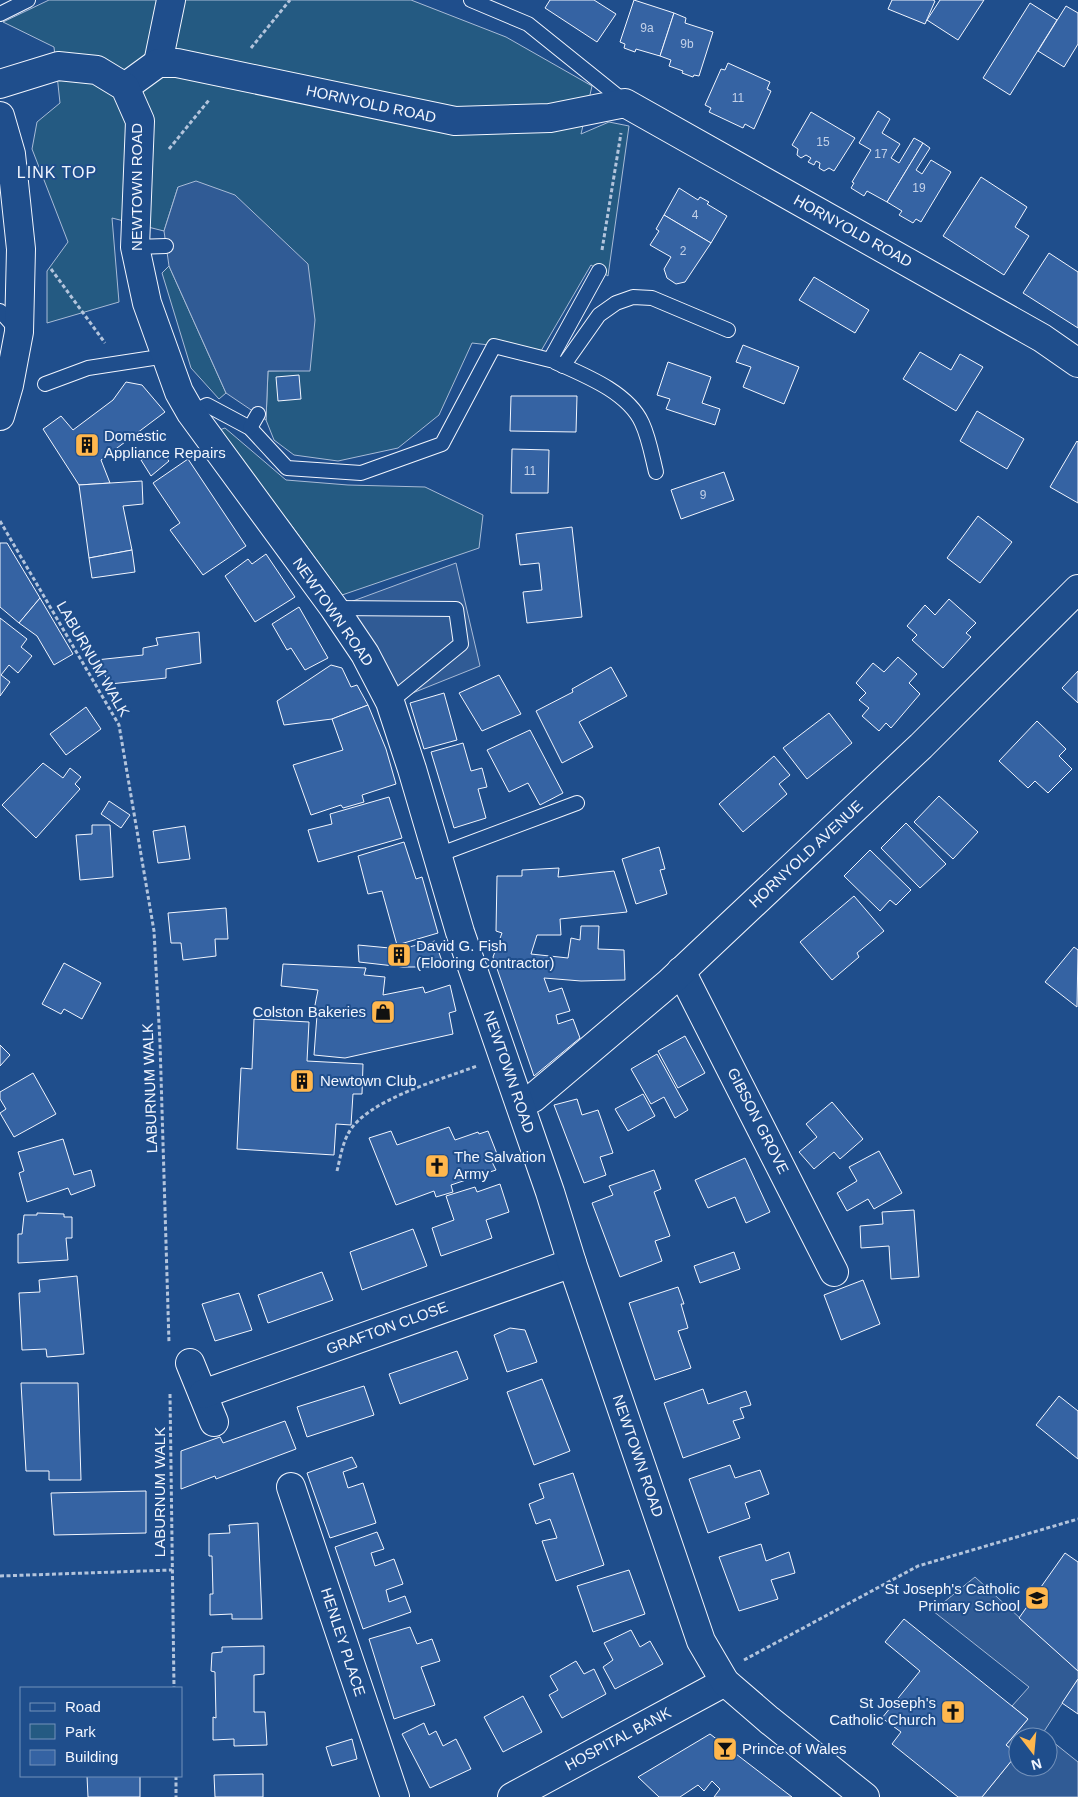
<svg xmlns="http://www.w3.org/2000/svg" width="1078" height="1797" font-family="Helvetica,sans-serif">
<rect width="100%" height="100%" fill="#1f4e8c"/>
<g fill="#245a82" stroke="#a8bbd7">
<polygon points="49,0 411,0 506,37 592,86 581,134 609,122 629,126 608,276 591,265 541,351 472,343 439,415 398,448 338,461 294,455 274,440 266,420 268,371 310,370 178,187 164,231 112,218 119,302 47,323 47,271 68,242 32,149 37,122 60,103 54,47 3,22"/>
<polygon points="169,266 226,393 219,399 191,368 162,273"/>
<polygon points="225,428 286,480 348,485 425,487 483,515 479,548 342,595 289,522 214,432"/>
</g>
<g fill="#305b95" stroke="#a8bbd7">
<polygon points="196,181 235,195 308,264 315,320 310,371 268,371 266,420 226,393 169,266 164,231 178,187"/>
<polygon points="456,563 480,666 390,702 334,608"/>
<polygon points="975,1577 1078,1671 1078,1679 1043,1733 1047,1737 1018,1737 1018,1767 1048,1767 1048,1738 1078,1762 1078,1797 982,1797 1017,1754 1006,1745 1028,1719 1012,1706 1029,1687 933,1611"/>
</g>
<g fill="#3563a3" stroke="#f2f6ff">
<polygon points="550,0 594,0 616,14 597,42 545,8"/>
<polygon points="634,0 674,13 660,56 636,49 635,52 624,48 625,44 620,42"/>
<polygon points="892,0 933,0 935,1 925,24 888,9"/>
<polygon points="940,0 984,0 958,40 927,20"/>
<polygon points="1030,3 1057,20 1010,95 983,78"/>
<polygon points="1066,6 1078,13 1078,44 1064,67 1038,51"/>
<polygon points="674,13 686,18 685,23 713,32 699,76 694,75 693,77 682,73 683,71 669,66 671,60 660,56"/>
<polygon points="728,63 770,82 767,89 771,91 754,129 745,124 743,128 709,112 711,108 705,105 721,69 725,70"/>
<polygon points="878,111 890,119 882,133 900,144 891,158 899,163 914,138 923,143 887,202 867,191 864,196 851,188 854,183 852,182 871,150 859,143"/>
<polygon points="811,112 855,138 834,171 829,168 824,171 819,168 820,163 816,161 814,165 808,162 811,158 806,155 801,158 797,155 798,149 792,145"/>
<polygon points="923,143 930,148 916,170 922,174 931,160 951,172 921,222 916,219 913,223 899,215 902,211 887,202"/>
<polygon points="981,177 1027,207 1015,227 1029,236 1004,275 943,236"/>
<polygon points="679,188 698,200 700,197 709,202 707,204 727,216 711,243 664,215"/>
<polygon points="664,215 711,243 685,282 676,284 667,278 664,269 671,257 650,245 659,231 656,229"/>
<polygon points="1049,253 1078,272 1078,328 1023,293"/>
<polygon points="814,277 869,310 855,333 799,300"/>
<polygon points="743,345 799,367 784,404 743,387 751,367 736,362"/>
<polygon points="920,352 951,370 960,354 983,367 956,411 903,379"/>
<polygon points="668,362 711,377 702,403 720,409 715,425 666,409 670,399 657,395"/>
<polygon points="299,375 301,399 278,401 276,377"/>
<polygon points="126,382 142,385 165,412 101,460 110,483 79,485 43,429 61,416 73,430 113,400"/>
<polygon points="511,396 577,396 576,432 510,431"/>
<polygon points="977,411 1024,439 1007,469 960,441"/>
<polygon points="1077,441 1078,442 1078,503 1050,487"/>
<polygon points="159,449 169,461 151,476 141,460"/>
<polygon points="512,449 549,450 548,493 511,493"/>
<polygon points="188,459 246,546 203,575 170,530 180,523 153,483"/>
<polygon points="724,472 734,500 681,519 671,490"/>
<polygon points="142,481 143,504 123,506 132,550 89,558 79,485"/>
<polygon points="978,516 1012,542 980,583 947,558"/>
<polygon points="572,527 582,617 527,623 523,592 542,590 539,563 520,565 516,534"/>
<polygon points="0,543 7,543 40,598 19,623 0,607"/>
<polygon points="132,550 135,572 92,578 89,558"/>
<polygon points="266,554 295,597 255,622 225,576 248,559 252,564"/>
<polygon points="40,598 73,654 54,665 37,636 19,623"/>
<polygon points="949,599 976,623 966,633 971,637 943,668 912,640 917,635 907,626 925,605 935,615"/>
<polygon points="299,607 328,658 305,670 291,648 287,650 272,624"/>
<polygon points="0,618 27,639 21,647 32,656 18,673 9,665 1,675 10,682 0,696"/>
<polygon points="199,632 201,663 166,669 166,678 110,684 96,660 143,655 143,648 158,645 156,638"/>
<polygon points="898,657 917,674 909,683 920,694 891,728 886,723 879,731 862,716 869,708 859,700 866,693 856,683 873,663 884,672"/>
<polygon points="331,665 342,668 351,687 357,685 368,705 332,719 284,725 277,701"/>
<polygon points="611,667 627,696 579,722 593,747 562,763 536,711 573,692 572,689"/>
<polygon points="1078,671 1078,703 1062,688"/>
<polygon points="499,675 521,714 482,731 459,693"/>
<polygon points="444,693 457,740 424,749 410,703"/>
<polygon points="368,705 386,749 396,784 362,795 364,802 343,808 341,805 311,815 293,765 343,750 332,719"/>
<polygon points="86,707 101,729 66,755 50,734"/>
<polygon points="829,713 852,743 807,779 783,748"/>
<polygon points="1037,721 1066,749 1059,756 1072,769 1048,793 1035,781 1028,788 999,761"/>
<polygon points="530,730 563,793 540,805 528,783 509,792 487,750"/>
<polygon points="463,743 471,771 482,768 487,787 478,789 486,818 454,828 431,752"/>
<polygon points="774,756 790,775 779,784 787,794 743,832 719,804"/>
<polygon points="43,763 63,778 70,768 81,777 75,784 80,789 36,838 2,805"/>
<polygon points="939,796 978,832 953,859 914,822"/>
<polygon points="389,797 402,838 318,862 308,830 332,824 330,814"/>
<polygon points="109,801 130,815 121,828 101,814"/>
<polygon points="906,823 946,864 920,888 881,848"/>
<polygon points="92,825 110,825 113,877 80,880 76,835 92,834"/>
<polygon points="185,826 190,859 158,863 153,831"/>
<polygon points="404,842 416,879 422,877 438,933 397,945 382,891 368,894 358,856"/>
<polygon points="659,847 665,869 660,870 667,894 636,904 622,859"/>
<polygon points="870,850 911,890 896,905 890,900 880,911 844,876"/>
<polygon points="559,868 558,877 614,871 627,912 560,919 561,935 537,935 531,954 568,958 571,938 580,940 581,926 599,926 598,949 624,950 625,980 581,981 544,978 549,992 562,988 570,1011 556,1015 558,1024 573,1019 580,1038 534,1076 493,957 502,933 496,931 497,876 522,876 522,870"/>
<polygon points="854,896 884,931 857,953 859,957 832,980 800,942"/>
<polygon points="226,908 228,939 215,939 216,956 183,960 181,943 171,943 168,913"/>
<polygon points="435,941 444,967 403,967 359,962 358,945 400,949"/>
<polygon points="1074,947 1078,950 1077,1007 1045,982"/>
<polygon points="64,963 101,983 82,1019 64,1009 61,1014 42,1004"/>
<polygon points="283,964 366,968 364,975 385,977 383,995 423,987 425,993 450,985 456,1011 449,1013 453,1034 345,1058 314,1055 317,1015 313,1015 318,990 281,986"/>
<polygon points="254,1019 309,1022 307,1061 363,1064 362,1094 353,1094 351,1125 336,1124 334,1155 237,1149 241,1068 252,1069"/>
<polygon points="685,1036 705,1073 678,1088 658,1051"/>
<polygon points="0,1045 10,1055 0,1066"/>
<polygon points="657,1054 688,1110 675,1118 664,1097 651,1104 631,1069"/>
<polygon points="33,1073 56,1114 14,1137 0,1113 6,1109 0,1099 0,1092"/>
<polygon points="643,1094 655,1116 628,1131 615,1109"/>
<polygon points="577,1099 582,1115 598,1110 613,1153 600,1157 606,1175 584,1183 554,1105"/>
<polygon points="832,1102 863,1139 840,1159 834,1152 814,1169 799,1152 817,1137 806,1124"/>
<polygon points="449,1127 455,1140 478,1132 479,1134 488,1131 499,1159 492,1162 496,1170 451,1185 453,1192 436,1197 434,1191 396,1205 369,1138 391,1131 397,1145"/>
<polygon points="63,1139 74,1175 91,1170 95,1186 71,1195 68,1188 27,1202 19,1173 24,1171 18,1152"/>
<polygon points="879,1151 902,1193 874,1209 868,1199 847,1211 837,1193 857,1181 849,1167"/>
<polygon points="745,1158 770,1212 746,1223 735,1197 708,1208 695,1180"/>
<polygon points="654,1170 661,1189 654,1192 670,1236 655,1241 662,1261 620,1277 592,1203 613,1195 609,1186"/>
<polygon points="500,1184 509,1212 486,1220 492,1238 441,1256 432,1228 454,1220 446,1196 475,1187 477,1192"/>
<polygon points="914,1210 919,1277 891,1279 889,1246 861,1248 860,1226 883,1224 882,1212"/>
<polygon points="37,1213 64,1214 64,1217 72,1217 72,1238 66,1238 68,1260 18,1263 18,1234 22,1234 24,1215 37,1215"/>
<polygon points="413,1229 427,1266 362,1290 350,1252"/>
<polygon points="734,1252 740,1269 700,1283 694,1266"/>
<polygon points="322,1272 333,1300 268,1323 258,1295"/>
<polygon points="77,1276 84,1354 47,1357 46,1349 22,1350 19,1293 40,1292 39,1280"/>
<polygon points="863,1280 880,1324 841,1340 824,1295"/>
<polygon points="678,1287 684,1304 681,1304 688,1328 678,1331 691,1368 655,1380 629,1303"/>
<polygon points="239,1293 252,1330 215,1341 202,1304"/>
<polygon points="510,1328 525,1330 537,1362 507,1372 494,1335"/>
<polygon points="457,1351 468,1379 400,1404 389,1374"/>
<polygon points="542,1379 570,1451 534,1465 507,1392"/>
<polygon points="21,1383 78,1383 81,1480 49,1480 49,1471 26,1471"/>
<polygon points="364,1386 374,1415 307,1437 297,1407"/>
<polygon points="703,1389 708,1404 746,1391 751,1405 740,1408 744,1418 733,1421 740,1438 683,1458 664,1403"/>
<polygon points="1059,1396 1078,1411 1078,1459 1036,1425"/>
<polygon points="285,1421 296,1449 216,1479 215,1476 181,1489 181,1451 220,1437 223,1443"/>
<polygon points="352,1457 357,1467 343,1472 348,1488 363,1483 376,1523 330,1538 307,1473"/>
<polygon points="730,1465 735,1478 760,1470 769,1494 745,1503 750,1518 708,1533 689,1479"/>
<polygon points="573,1473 604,1565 556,1581 542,1541 557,1538 550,1519 536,1524 529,1504 544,1498 539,1484"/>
<polygon points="146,1491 146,1533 54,1535 51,1493"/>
<polygon points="258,1523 262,1619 232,1619 232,1614 210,1615 210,1594 213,1594 212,1556 209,1556 209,1534 230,1533 229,1525"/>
<polygon points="377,1532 384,1549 371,1553 375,1566 394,1559 403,1584 386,1590 389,1602 405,1596 411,1612 363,1629 335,1547"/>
<polygon points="761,1544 766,1561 789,1552 795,1573 771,1580 778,1599 739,1611 719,1557"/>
<polygon points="1065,1553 1078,1562 1078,1671 1019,1618"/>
<polygon points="629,1570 645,1614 593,1632 577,1586"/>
<polygon points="904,1619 1028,1719 1006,1745 1017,1754 982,1797 958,1797 892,1744 901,1732 882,1718 920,1671 885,1642"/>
<polygon points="410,1627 417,1644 432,1639 440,1661 421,1667 435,1705 394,1719 369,1639"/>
<polygon points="631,1630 640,1647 650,1641 663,1664 615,1689 603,1667 613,1660 604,1643"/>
<polygon points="264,1646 264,1674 254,1675 254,1712 265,1712 267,1745 234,1746 234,1739 213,1740 213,1717 216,1718 215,1672 211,1671 212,1653 222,1652 222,1647"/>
<polygon points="576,1661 584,1674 594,1669 606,1694 562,1718 549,1695 558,1690 550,1676"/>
<polygon points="1078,1679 1078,1714 1062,1703"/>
<polygon points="523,1696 542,1732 503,1752 484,1717"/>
<polygon points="424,1723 429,1735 436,1731 443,1746 456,1739 471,1769 430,1788 402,1734"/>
<polygon points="710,1734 792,1797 714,1797 720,1789 712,1781 704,1791 698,1785 680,1797 659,1797 638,1777"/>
<polygon points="352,1739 357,1759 332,1766 326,1747"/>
<polygon points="263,1774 263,1797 215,1797 214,1775"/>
<polygon points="87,1776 140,1776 140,1797 88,1797"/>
</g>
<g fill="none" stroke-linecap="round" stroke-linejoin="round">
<defs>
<g id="lane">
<polyline points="471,0 528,24 625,102"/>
<polyline points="0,14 28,0"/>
<polyline points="135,247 166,246"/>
<polyline points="0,311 18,331"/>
<path d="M555,362c29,13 73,30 87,61 7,15 10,33 14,49"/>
<polyline points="563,366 599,315 616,303 633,297 652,298 728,330"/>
<polyline points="45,384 88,368 166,356"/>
<polyline points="191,413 207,405 250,428 287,468 361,473 442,444 494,346 550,360 599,271"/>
<polyline points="250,428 258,414"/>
<polyline points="334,608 456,609 461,644 390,702"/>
<polyline points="438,855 577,803"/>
</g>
<g id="street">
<polyline points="158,63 171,0"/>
<polyline points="125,87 158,63 177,63 455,121 550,118 625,103 1042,338 1078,363"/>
<polyline points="681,971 834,1272"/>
<polyline points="520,1104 533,1098 669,983 921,746 1078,589"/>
<polyline points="190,1363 214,1422"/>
<polyline points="203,1394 572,1263"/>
<polyline points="291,1487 395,1797"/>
<polyline points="512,1797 725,1682"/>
</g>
<polyline id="secondary" points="0,84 58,66 97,70 125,87 140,121 135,247 147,303 179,392 191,413 334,608 365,654 390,702 412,769 460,932 550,1192 572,1263 701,1641 725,1682 769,1720 865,1797"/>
<polyline id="highway" points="0,116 11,154 21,249 19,332 9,385 0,416"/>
</defs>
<use href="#lane" stroke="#f2f6ff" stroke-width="16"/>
<use href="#street" stroke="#f2f6ff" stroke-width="30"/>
<use href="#secondary" stroke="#f2f6ff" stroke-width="30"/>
<use href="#highway" stroke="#f2f6ff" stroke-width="30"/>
<g stroke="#b3c4dc" stroke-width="3" stroke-dasharray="4 2.5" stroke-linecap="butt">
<polyline points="251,48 290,0"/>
<polyline points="169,149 209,100"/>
<polyline points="602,250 621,133"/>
<polyline points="51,269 105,343"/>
<polyline points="0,521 119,725 154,931 160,1043 169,1343"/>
<path d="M337,1171c3,-12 5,-26 11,-37 17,-34 95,-55 129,-68"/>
<polyline points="170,1394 174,1688"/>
<polyline points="0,1576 172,1570"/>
<polyline points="744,1660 918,1566 1078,1519"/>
<polyline points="176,1776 176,1797"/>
</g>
<use href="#lane" stroke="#1f4e8c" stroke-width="14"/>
<use href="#street" stroke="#1f4e8c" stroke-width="28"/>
<use href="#secondary" stroke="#1f4e8c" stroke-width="28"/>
<use href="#highway" stroke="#1f4e8c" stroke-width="28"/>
</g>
<defs>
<symbol id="building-square" viewBox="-11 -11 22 22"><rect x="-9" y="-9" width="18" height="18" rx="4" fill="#ffb74d" stroke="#1f4e8c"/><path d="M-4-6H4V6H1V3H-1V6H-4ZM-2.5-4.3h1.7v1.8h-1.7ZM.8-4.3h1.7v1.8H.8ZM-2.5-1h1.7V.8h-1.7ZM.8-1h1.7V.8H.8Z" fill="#111"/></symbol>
<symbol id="shop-square" viewBox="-11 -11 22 22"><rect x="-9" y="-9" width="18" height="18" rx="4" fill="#ffb74d" stroke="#1f4e8c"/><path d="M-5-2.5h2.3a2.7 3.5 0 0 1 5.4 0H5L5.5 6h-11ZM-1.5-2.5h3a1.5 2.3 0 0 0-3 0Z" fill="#111"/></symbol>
<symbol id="church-square" viewBox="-11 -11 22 22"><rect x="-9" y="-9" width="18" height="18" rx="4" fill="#ffb74d" stroke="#1f4e8c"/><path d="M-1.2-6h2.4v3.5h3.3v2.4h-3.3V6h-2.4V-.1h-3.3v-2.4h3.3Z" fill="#111"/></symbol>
<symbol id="school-square" viewBox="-11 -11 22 22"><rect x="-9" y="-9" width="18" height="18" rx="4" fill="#ffb74d" stroke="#1f4e8c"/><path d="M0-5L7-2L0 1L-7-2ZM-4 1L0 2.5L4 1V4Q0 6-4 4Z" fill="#111"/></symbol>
<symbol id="bar-square" viewBox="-11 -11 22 22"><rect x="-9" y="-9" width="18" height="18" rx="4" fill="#ffb74d" stroke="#1f4e8c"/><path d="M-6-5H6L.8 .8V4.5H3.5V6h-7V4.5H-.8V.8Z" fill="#111"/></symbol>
</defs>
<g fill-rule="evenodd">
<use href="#building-square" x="73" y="431" width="28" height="28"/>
<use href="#building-square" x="385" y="941" width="28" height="28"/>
<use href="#shop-square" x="369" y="998" width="28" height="28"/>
<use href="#building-square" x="288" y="1067" width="28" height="28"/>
<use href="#church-square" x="423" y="1152" width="28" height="28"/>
<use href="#school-square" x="1023" y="1584" width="28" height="28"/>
<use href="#church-square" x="939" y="1698" width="28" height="28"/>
<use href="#bar-square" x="711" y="1735" width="28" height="28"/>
</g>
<g text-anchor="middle" stroke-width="4" stroke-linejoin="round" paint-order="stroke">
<g font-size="12" fill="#c3d1e8">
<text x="647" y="32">9a</text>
<text x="687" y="48">9b</text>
<text x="738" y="102">11</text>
<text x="823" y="146">15</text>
<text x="881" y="158">17</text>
<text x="919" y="192">19</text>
<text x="695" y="219">4</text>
<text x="683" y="255">2</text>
<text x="530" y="475">11</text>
<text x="703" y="499">9</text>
</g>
<g font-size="15" fill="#f2f6ff" stroke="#1f4e8c">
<text transform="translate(371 104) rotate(12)" y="5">HORNYOLD ROAD</text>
<text transform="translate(137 187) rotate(-90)" y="5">NEWTOWN ROAD</text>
<text transform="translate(853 231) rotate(29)" y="5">HORNYOLD ROAD</text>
<text transform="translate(333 612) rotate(55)" y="5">NEWTOWN ROAD</text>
<text transform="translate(93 659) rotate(60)" y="5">LABURNUM WALK</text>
<text transform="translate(806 854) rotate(-43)" y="5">HORNYOLD AVENUE</text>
<text transform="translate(509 1072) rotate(71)" y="5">NEWTOWN ROAD</text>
<text transform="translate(150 1088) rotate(-92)" y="5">LABURNUM WALK</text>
<text transform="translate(758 1121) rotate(63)" y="5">GIBSON GROVE</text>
<text transform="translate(387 1328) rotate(-20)" y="5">GRAFTON CLOSE</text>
<text transform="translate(638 1456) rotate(71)" y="5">NEWTOWN ROAD</text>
<text transform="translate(160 1492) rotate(-90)" y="5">LABURNUM WALK</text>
<text transform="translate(343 1642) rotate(72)" y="5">HENLEY PLACE</text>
<text transform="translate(618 1739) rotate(-28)" y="5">HOSPITAL BANK</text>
</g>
<g font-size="15" fill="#f2f6ff" stroke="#1f4e8c" text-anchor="start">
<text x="104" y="441">Domestic<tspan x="104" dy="17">Appliance Repairs</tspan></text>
<text x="416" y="951">David G. Fish<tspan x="416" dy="17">(Flooring Contractor)</tspan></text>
<text x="366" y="1017" text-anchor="end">Colston Bakeries</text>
<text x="320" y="1086">Newtown Club</text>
<text x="454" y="1162">The Salvation<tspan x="454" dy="17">Army</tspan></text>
<text x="1020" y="1594" text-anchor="end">St Joseph's Catholic<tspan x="1020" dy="17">Primary School</tspan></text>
<text x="936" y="1708" text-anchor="end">St Joseph's<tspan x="936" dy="17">Catholic Church</tspan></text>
<text x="742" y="1754">Prince of Wales</text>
</g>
<g font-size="16" letter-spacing="1" fill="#f2f6ff" stroke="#1f4e8c">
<text x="57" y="178">LINK TOP</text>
</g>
</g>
<rect x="20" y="1687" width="162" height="90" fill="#1f4e8c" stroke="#7391ba"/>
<rect x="30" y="1703" width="25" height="8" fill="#1f4e8c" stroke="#7391ba"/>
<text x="65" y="1712" font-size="15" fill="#f2f6ff">Road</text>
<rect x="30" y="1724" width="25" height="15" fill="#245a82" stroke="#7391ba"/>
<text x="65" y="1737" font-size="15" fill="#f2f6ff">Park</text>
<rect x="30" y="1750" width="25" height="15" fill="#3563a3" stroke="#7391ba"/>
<text x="65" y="1762" font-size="15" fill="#f2f6ff">Building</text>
<g transform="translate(1033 1752) rotate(164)"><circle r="24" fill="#1f4e8c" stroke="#7391ba"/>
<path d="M0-4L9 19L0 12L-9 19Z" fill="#ffb74d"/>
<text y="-8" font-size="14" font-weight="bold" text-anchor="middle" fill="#f2f6ff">N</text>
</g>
</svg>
